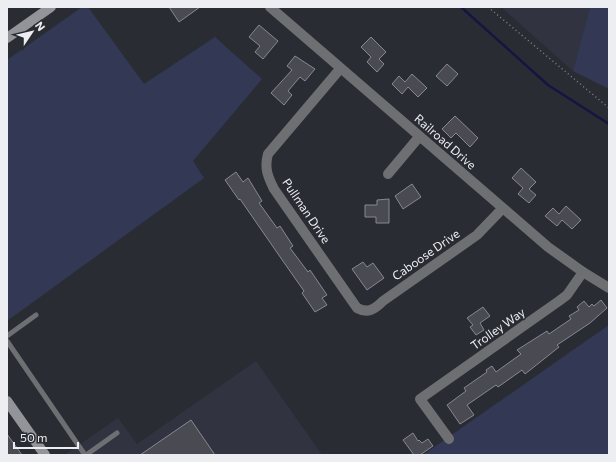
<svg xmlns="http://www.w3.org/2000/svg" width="616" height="462" font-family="Commissioner,sans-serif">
<rect width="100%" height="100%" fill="#2a2c33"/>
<g fill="#313440">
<polygon points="501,7 590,7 573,71"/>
<polygon points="256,361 322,455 66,454 118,418 137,444"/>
</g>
<g fill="#333854">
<polygon points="82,7 88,7 144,84 215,37 262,79 193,161 204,178 7,321 7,60"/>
<polygon points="590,7 609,7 609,89 573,71"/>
<polygon points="609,325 609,455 423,455 583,343"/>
</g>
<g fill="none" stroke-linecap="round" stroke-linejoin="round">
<polyline stroke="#141641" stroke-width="2.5" points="461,7 548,85 609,124"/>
</g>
<g fill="#494a52" stroke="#878992">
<polygon points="169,7 200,7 179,22"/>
<polygon points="259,25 278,41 263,59 255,52 260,46 249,37"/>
<polygon points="371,37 386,52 379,59 384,64 377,72 367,62 371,57 361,47"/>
<polygon points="295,56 315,69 305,81 300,77 288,91 292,95 284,105 271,93 292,70 287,66"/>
<polygon points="447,64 458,74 447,86 436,76"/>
<polygon points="412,74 427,88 418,97 408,87 402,94 392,84 399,76 405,82"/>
<polygon points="455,116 478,138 470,147 456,133 451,138 442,129"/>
<polygon points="521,168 536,182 529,189 536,195 529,203 518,194 523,188 512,178"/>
<polygon points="236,172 243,182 248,178 262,201 259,203 277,228 280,226 293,246 290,248 308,272 310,270 327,295 322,298 327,305 315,312 302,293 304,291 285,264 240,199 239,200 225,180"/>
<polygon points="412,184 421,197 403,209 395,196"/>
<polygon points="389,199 389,223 376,223 376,217 365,217 365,205 377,205 377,200"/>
<polygon points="566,206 581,220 572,229 562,220 557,226 545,216 553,208 559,214"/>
<polygon points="363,262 367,267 373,263 384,278 367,290 352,269"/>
<polygon points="601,300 607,308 590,323 557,345 559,347 525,374 522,370 498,387 496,385 467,405 474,415 460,424 447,405 466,391 464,388 487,372 486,370 492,366 496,372 521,354 517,350 547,331 549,334 571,319 569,316 579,310 577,307 584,301 589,307 592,304 594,306"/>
<polygon points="483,307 490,316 480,323 484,330 476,335 470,327 473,325 467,318"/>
<polygon points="191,420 215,455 140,455"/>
<polygon points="413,433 418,441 419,440 422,443 428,439 433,446 420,455 414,455 403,440"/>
<polygon points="7,434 22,455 7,455"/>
</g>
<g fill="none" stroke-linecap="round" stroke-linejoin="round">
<polyline stroke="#828389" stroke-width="1.5" stroke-dasharray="1 3" stroke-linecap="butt" points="488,7 609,108"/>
<g stroke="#6e6f72" stroke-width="5">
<polyline points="7,336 36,315"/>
<polyline points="7,341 85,455"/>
<polyline points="86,455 117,433"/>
</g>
<g stroke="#6e6f72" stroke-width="10">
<polyline points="270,7 548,247 583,272 609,288"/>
<path d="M340,69l-72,85c-4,14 0,23 6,35l83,119c11,6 18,1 26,-7l94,-66 25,-26"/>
<polyline points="388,174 419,137"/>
<polyline points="449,439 420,399 559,301 567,295 583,272"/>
</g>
<g stroke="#929499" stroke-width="10">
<polyline points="7,38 51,7"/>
<polyline points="7,401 45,455"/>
</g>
</g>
<g text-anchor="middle" stroke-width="3" stroke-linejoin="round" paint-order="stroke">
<g font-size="12" fill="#edeef2" stroke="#2a2c33">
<text transform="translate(445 142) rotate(41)" y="4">Railroad Drive</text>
<text transform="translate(306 211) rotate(56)" y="4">Pullman Drive</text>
<text transform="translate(426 255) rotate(-35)" y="4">Caboose Drive</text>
<text transform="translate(498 329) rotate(-35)" y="4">Trolley Way</text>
</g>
</g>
<rect width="616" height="462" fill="none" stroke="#edeef2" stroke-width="16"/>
<g transform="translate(32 32) rotate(55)" stroke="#2a2c33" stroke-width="3" paint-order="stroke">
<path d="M0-3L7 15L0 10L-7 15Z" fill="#edeef2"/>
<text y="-6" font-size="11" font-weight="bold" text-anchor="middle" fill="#edeef2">N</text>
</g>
<path d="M14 442v6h64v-6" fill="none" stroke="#edeef2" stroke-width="2"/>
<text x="20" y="442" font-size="12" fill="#edeef2" stroke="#2a2c33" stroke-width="3" paint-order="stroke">50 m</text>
</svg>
